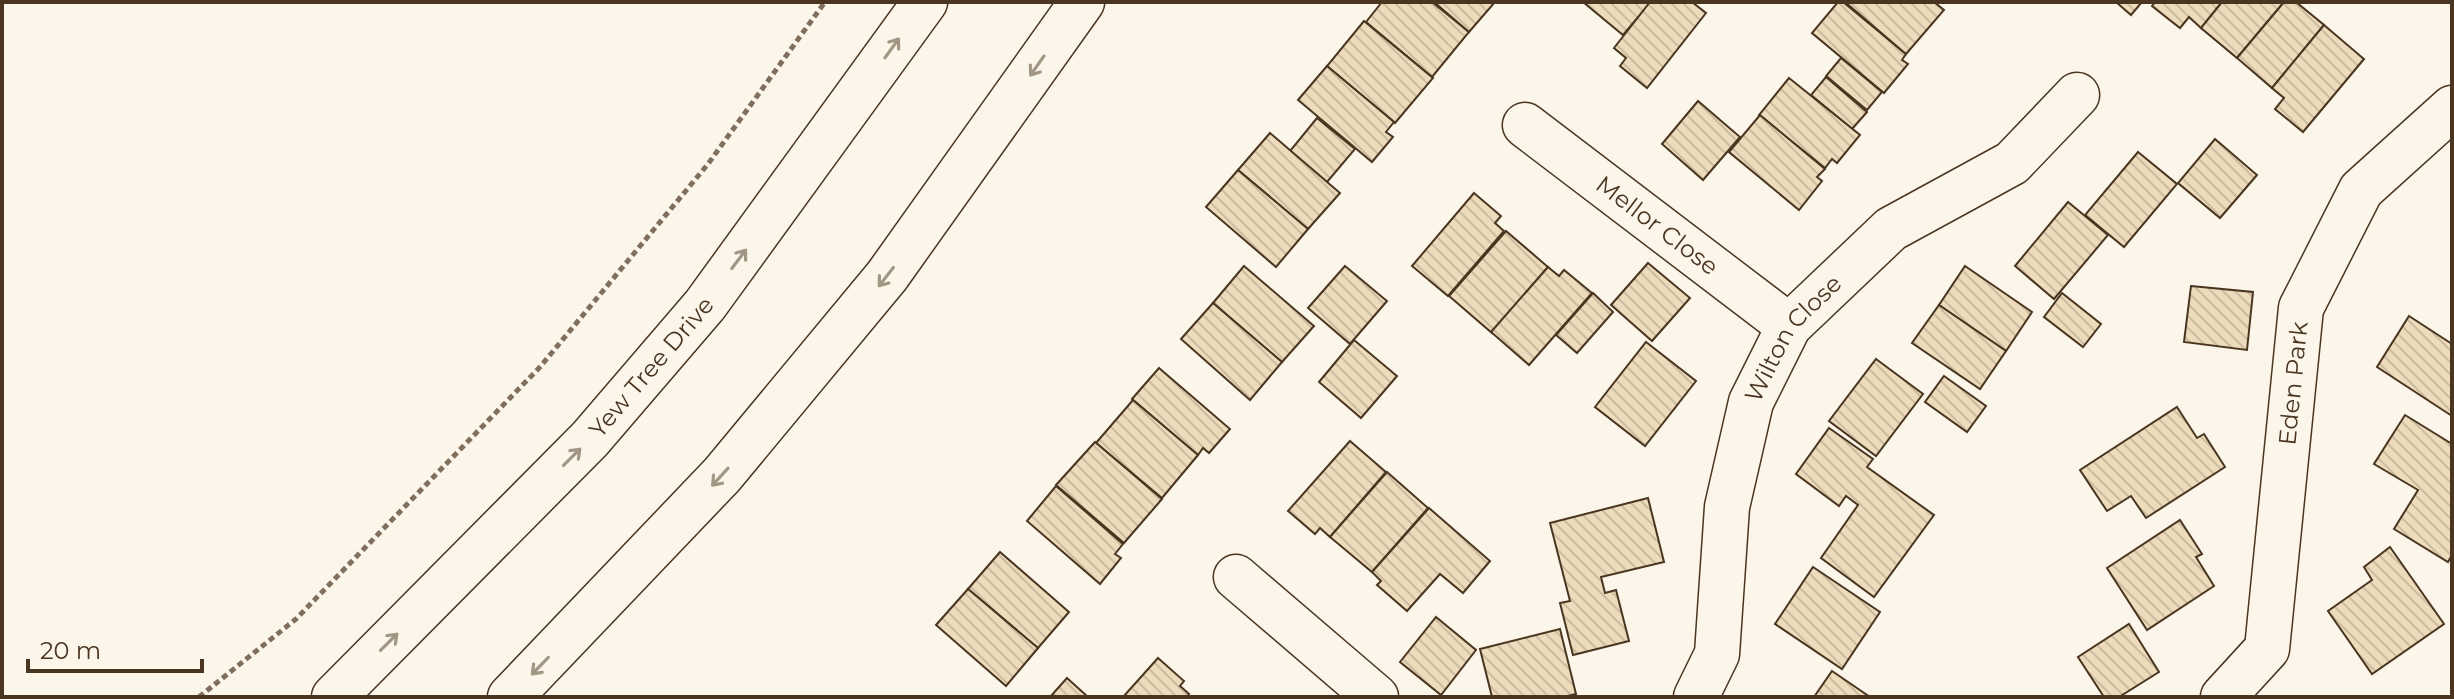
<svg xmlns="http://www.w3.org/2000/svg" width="2454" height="699" font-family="Montserrat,sans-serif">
<defs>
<pattern id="building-back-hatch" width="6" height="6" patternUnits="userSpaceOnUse" patternTransform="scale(2)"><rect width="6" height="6" fill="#ecdcbc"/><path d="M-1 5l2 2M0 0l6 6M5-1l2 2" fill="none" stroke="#ccbda1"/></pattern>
</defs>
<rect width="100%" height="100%" fill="#fbf6e9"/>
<g fill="url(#building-back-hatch)" stroke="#4a3520" stroke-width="2">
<polygon points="1382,2 1432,2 1469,32 1432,77 1366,22"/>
<polygon points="1434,2 1495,2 1469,32"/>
<polygon points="1583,2 1651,2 1623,35"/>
<polygon points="1650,2 1692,2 1706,13 1647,88 1620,66 1626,58 1614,48"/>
<polygon points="1838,2 1843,2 1906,54 1902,60 1908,64 1884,93 1812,33"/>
<polygon points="1845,2 1934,2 1944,10 1906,54"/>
<polygon points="2116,2 2142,2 2131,15"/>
<polygon points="2155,2 2222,2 2201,28 2189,17 2180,28 2152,6"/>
<polygon points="2222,2 2284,2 2237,58 2201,28"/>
<polygon points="2284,2 2296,2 2324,25 2272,88 2237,58"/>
<polygon points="1364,21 1433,78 1395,123 1327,66"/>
<polygon points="2324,25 2364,59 2303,132 2275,109 2284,98 2272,88"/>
<polygon points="1841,58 1882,92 1867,110 1826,76"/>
<polygon points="1327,66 1394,122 1386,132 1393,137 1372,162 1298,100"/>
<polygon points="1826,77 1867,112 1852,129 1811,95"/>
<polygon points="1789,78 1860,135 1837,163 1832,159 1825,168 1759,115"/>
<polygon points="1698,101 1740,137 1703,180 1662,144"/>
<polygon points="1760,115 1825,169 1817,177 1822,181 1799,210 1729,152"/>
<polygon points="1317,118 1355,149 1327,182 1290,151"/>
<polygon points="1270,133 1340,193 1308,229 1238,170"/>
<polygon points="2215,139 2257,175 2220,218 2178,183"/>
<polygon points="2138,152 2177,184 2124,247 2085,215"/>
<polygon points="1238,170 1308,229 1276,267 1206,207"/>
<polygon points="1474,193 1501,216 1495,223 1504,231 1448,296 1412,266"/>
<polygon points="2068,202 2108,235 2054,299 2015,266"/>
<polygon points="1506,231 1548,267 1492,333 1449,296"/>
<polygon points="1648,263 1690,298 1652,341 1611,305"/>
<polygon points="1244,266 1314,326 1282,362 1213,303"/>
<polygon points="1345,266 1387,301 1350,344 1308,308"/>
<polygon points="1965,266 2032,312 2006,351 1939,305"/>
<polygon points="1548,267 1559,276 1564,270 1592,293 1529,365 1491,332"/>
<polygon points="2191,286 2253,292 2247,350 2184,342"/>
<polygon points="1593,293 1613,312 1577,353 1556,335"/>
<polygon points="2062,293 2101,324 2083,347 2044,317"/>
<polygon points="1213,303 1282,362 1250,400 1181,339"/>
<polygon points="1939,305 2006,351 1980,389 1912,343"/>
<polygon points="2409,316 2452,344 2452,416 2377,367"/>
<polygon points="1354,340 1397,376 1361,418 1319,382"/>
<polygon points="1646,342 1696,381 1645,446 1595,407"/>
<polygon points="1876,359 1923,394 1876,456 1829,421"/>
<polygon points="1159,368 1230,429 1209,453 1203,448 1198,455 1132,399"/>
<polygon points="1944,376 1986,406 1967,432 1925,402"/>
<polygon points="1133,400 1198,455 1162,498 1096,443"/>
<polygon points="2177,407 2197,438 2204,434 2225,467 2146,518 2131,496 2107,511 2080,470"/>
<polygon points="2405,415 2452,444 2452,555 2448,562 2394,529 2418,490 2374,464"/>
<polygon points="1829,428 1873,459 1867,467 1934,515 1874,597 1821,558 1858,505 1846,496 1839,506 1796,474"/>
<polygon points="1350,441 1386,472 1330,537 1320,528 1315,534 1288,511"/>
<polygon points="1095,442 1162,499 1124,543 1056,485"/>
<polygon points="1387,472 1428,508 1372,572 1330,537"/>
<polygon points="1056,486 1123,544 1115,554 1121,558 1100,584 1027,521"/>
<polygon points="1648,498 1664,562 1601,577 1605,593 1616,590 1629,641 1573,655 1560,603 1570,601 1550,523"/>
<polygon points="1429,508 1490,561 1463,593 1440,574 1407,611 1377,585 1381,581 1372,572"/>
<polygon points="2180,520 2202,554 2196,557 2214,586 2147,630 2107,568"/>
<polygon points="2390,547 2444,624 2372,674 2328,611 2372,580 2364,567"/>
<polygon points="1000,552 1069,612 1038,648 968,589"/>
<polygon points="1813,567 1880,612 1842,669 1775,624"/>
<polygon points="968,589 1038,648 1006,686 936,625"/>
<polygon points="1436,617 1476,650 1441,695 1400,662"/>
<polygon points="2129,624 2159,672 2119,697 2104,697 2078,657"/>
<polygon points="1560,629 1576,694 1563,697 1492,697 1480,649"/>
<polygon points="1158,658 1184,681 1180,686 1189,694 1187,697 1123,697"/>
<polygon points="1832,671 1870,697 1814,697"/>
<polygon points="1067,678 1088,697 1050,697"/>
</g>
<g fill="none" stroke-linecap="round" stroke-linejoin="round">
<defs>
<g id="street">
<path id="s1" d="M1525,125l264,201"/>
<polyline points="1236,577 1376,697"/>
<path id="s2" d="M1696,697l21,-43 10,-147 24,-105 38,-76 102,-97 121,-66 65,-68"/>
<path id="s3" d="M2223,697l44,-48 34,-341 60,-118 91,-82"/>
</g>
<g id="highway">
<path id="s4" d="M334,697l256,-258 115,-134 220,-303"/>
<polyline points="510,697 722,475 887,276 1082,2"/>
</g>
</defs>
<use href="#street" stroke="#4a3520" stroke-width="47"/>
<use href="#highway" stroke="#4a3520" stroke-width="47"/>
<polyline stroke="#7f6f5c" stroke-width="5" stroke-dasharray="6 4" stroke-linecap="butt" points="199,697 296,619 540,367 708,164 825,2"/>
<use href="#street" stroke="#fbf6e9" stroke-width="44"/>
<use href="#highway" stroke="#fbf6e9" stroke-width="44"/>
</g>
<defs><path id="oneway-shaft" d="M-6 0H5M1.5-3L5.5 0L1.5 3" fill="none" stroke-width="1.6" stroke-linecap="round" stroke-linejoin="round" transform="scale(2)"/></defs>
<g stroke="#a29684">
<use href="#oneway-shaft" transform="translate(892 48) rotate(-54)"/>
<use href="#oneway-shaft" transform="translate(1037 66) rotate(125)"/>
<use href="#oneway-shaft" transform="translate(739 259) rotate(-53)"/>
<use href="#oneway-shaft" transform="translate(886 277) rotate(128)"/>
<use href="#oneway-shaft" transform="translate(572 457) rotate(-45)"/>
<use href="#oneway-shaft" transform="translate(720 477) rotate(132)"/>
<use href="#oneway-shaft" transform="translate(389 642) rotate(-45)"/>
<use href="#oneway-shaft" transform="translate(540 666) rotate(134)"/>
</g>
<g text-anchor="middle" stroke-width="6" stroke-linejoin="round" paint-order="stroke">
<g font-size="24" fill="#4a3520" stroke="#fbf6e9">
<text dy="8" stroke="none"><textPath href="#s1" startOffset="166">Mellor Close</textPath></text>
<text dy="8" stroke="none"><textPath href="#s2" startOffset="380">Wilton Close</textPath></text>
<text dy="8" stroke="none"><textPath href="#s4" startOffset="458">Yew Tree Drive</textPath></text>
<text dy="8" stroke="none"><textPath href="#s3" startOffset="332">Eden Park</textPath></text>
</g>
</g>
<rect width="2454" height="699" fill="none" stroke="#4a3520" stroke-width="8"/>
<path d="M28 659v12h174v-12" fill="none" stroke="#4a3520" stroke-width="4"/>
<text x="40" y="659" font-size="24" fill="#4a3520" stroke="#fbf6e9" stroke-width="6" paint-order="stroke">20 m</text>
</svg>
